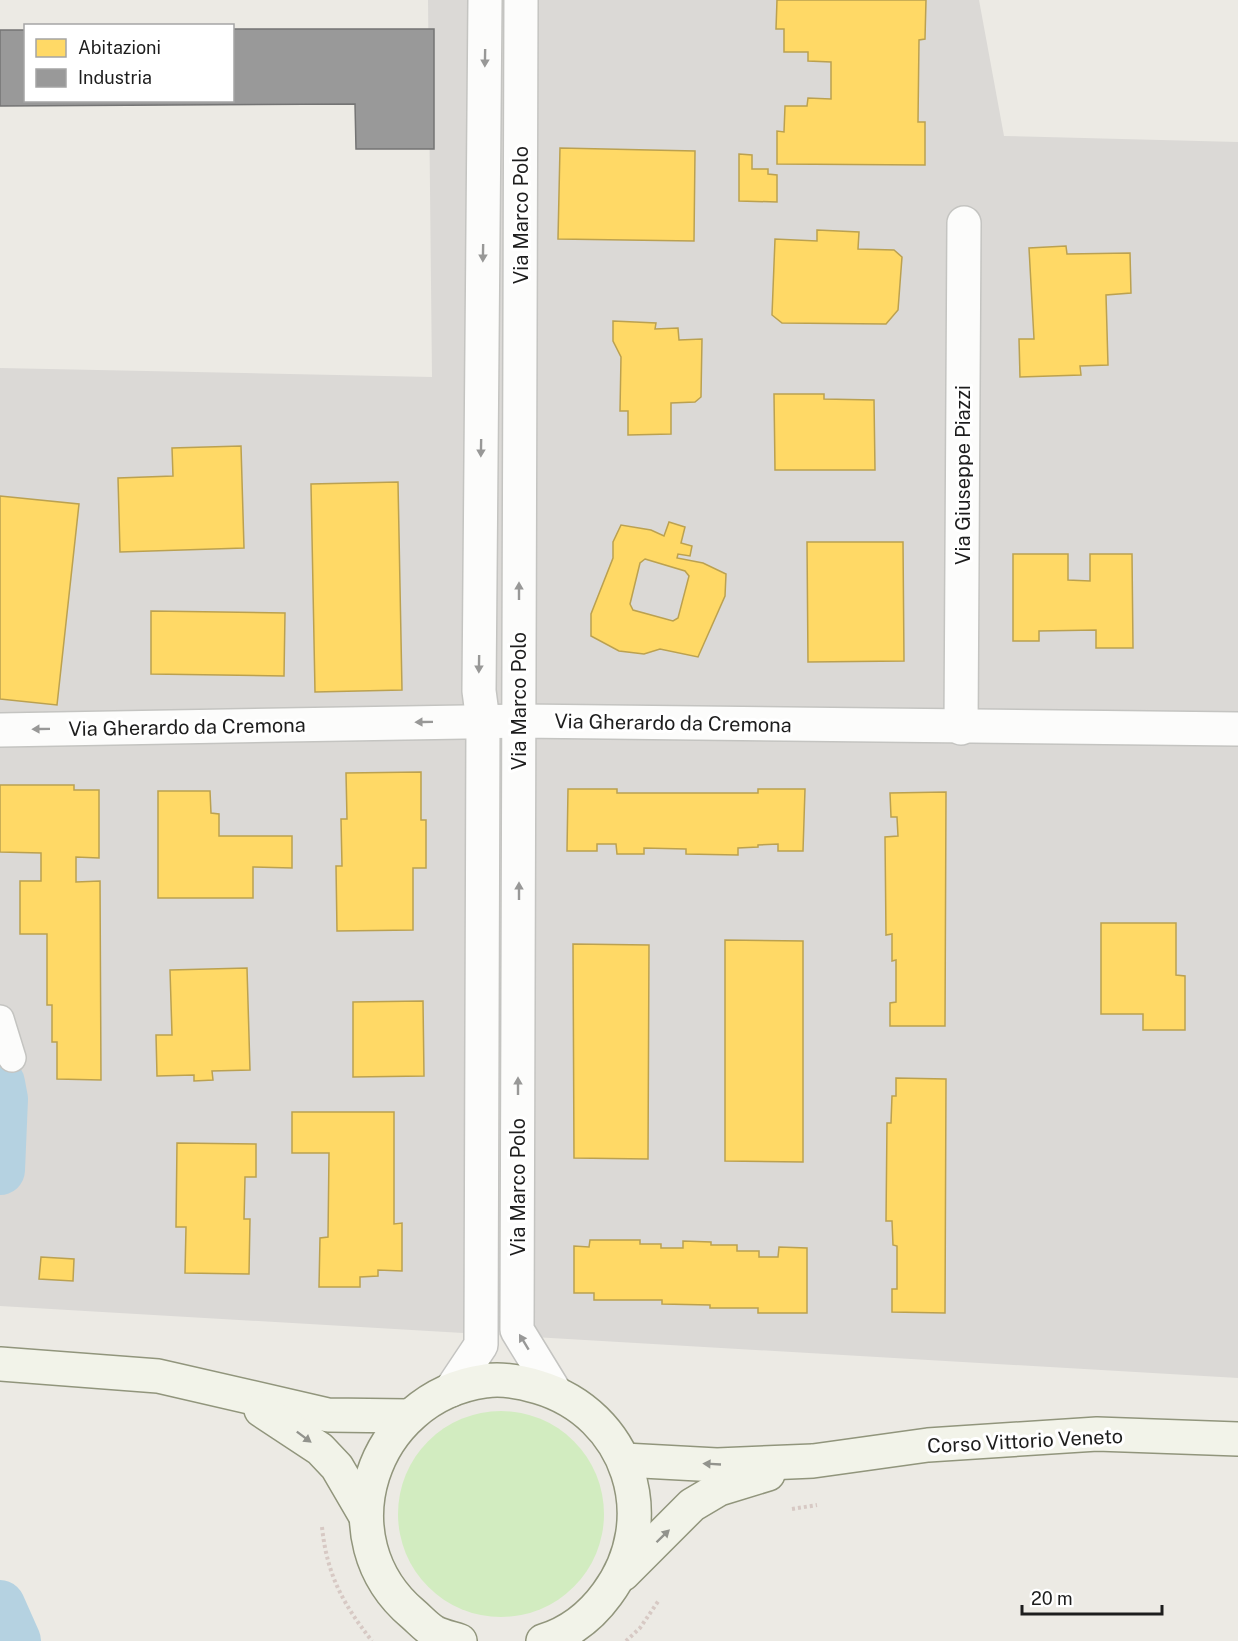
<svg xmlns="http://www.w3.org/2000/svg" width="1238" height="1641" font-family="'Public Sans',sans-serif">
<rect width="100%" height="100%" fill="#eceae4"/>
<polygon fill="#dbd9d6" points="428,0 979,0 1004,136 1238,142 1238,1378 0,1306 0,368 432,377"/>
<circle fill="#d2ecc0" cx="501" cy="1514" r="103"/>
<g fill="#ffd966" stroke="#bba150" stroke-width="1.5" fill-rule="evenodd">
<polygon points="777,0 926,0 925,39 919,40 918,122 925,122 925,165 777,164 777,131 784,132 785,106 807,106 808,98 831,99 831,62 808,61 808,52 784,52 784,29 776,29"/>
<polygon points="560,148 695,151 694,241 558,239"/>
<polygon points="739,154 752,155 752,169 768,169 768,174 777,175 777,202 739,201"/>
<polygon points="817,230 859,232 858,249 894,250 902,257 898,310 886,324 782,323 772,315 775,239 817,241"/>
<polygon points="1066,246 1067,254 1130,253 1131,293 1106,295 1108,365 1080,366 1081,375 1020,377 1019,339 1034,339 1029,248"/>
<polygon points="613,321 656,323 655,329 678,328 679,340 702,339 701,397 695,402 671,403 671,434 628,435 628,411 620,411 621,357 613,341"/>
<polygon points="774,394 824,394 824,399 874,400 875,470 775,470"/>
<polygon points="241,446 244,548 120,552 118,478 173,476 172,448"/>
<polygon points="398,482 402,690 315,692 311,484"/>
<polygon points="0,496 79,504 57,705 0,699"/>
<path d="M669,522l16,5 -4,16 11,3 -2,10 -12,-2 -1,4 26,5 23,11 -1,22 -27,61 -38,-8 -16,5 -25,-3 -28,-15v-22l22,-56v-16l8,-17 30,5 13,6zM645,559l40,12 4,5 -11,42 -5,3 -40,-11 -3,-6 10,-41z"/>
<polygon points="807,542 903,542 904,661 808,662"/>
<polygon points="1013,554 1068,554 1068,580 1090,581 1090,554 1132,554 1133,648 1096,648 1096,630 1039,631 1039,641 1013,641"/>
<polygon points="151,611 285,613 284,676 151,674"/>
<polygon points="421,772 421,820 426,820 426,868 413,868 413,930 337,931 336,866 342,866 341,819 347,819 346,773"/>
<polygon points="0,785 74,785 74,790 99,790 99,858 76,857 76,882 100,881 101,1080 57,1079 57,1042 52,1042 52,1005 47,1005 47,934 20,934 20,881 41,881 41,853 0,852"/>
<polygon points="568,789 617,789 617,793 758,793 758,789 805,789 803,851 778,851 778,844 758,845 758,847 738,848 738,855 686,854 686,849 644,848 644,854 617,854 616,844 597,844 597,851 567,851"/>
<polygon points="158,791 210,791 211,813 219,814 219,836 292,836 292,868 253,867 253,898 158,898"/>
<polygon points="946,792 945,1026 890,1026 890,1003 896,1002 896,960 892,961 892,934 886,935 885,837 898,836 897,817 891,817 890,793"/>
<polygon points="1101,923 1176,923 1176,975 1185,976 1185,1030 1143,1030 1143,1014 1101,1014"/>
<polygon points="725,940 803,941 803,1162 725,1161"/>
<polygon points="573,944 649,945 648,1159 574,1158"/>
<polygon points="247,968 250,1070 212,1071 213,1080 194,1081 194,1075 157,1076 156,1035 172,1035 170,970"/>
<polygon points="423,1001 424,1076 353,1077 353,1002"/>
<polygon points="896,1078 946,1079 945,1313 892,1312 892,1289 897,1289 897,1246 893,1245 892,1221 886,1221 887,1123 891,1123 892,1096 896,1096"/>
<polygon points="292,1112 394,1112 394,1224 402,1223 402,1271 378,1270 378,1276 360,1277 360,1287 319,1287 320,1238 328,1237 329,1153 292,1153"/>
<polygon points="177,1143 256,1144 256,1177 245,1177 244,1219 250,1219 249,1274 185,1273 186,1227 176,1227"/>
<polygon points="590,1240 640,1240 640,1244 661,1244 661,1248 683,1248 683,1241 711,1242 711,1245 737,1245 737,1251 759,1251 759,1257 778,1257 779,1247 807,1248 807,1313 758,1313 758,1308 710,1308 710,1305 662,1304 662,1300 594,1300 594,1293 574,1293 574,1246 589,1247"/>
<polygon points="41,1257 74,1259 73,1281 39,1279"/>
</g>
<polygon fill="#999" stroke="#747474" stroke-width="1.5" points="232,29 434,29 434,149 356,149 355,104 0,106 0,30 26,30 26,100 232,100"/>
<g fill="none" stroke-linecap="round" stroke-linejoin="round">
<g stroke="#b5d2e1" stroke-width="50">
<polyline points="0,1083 3,1099 0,1170"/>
<polyline points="0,1605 16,1641"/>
</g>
<defs>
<polyline id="service" points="0,1019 12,1058"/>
<g id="minor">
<polyline points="521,0 517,1330 555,1392"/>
<polyline points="961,728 964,223"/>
<polyline points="0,730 519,721 1238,729"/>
<polyline points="451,1390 481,1345 483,721 479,691 485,0"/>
</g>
<g id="secondary">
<polyline points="0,1364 158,1376 328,1415 408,1416"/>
<polyline points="261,1410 320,1449 337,1467 365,1515"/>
<polyline points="624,1460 717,1465 813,1461 928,1445 1097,1434 1238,1439"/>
<polyline points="623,1574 692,1505 719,1489 768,1474"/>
<path d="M460,1641c-9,-3 -19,-5 -26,-9 -8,-5 -14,-12 -21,-18 -89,-75 -42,-217 72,-233 17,-3 36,1 53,6 91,27 125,132 69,207 -16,22 -38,39 -64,47"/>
</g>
</defs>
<use href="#service" stroke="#c4c4c1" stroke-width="30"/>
<use href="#minor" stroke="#c4c4c1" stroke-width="36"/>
<use href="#secondary" stroke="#91957c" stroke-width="36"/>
<g stroke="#d7c9c4" stroke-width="4" stroke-dasharray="3 3" stroke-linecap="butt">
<polyline points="792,1509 817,1505"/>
<path d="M322,1527c5,48 21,77 50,114"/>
<polyline points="626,1641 640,1628 659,1600"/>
</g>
<use href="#service" stroke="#fcfcfb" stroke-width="27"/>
<use href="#minor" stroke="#fcfcfb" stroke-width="33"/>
<use href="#secondary" stroke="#f2f3e9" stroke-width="33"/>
</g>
<defs><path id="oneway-solid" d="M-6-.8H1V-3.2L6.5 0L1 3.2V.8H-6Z" transform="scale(1.5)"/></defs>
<g fill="#989897">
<use href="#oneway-solid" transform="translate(485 58) rotate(91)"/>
<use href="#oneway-solid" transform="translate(483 253) rotate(91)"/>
<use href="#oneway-solid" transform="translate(481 448) rotate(91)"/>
<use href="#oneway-solid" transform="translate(519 591) rotate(-90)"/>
<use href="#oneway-solid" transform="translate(479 664) rotate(91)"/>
<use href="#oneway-solid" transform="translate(424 722) rotate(179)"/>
<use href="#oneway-solid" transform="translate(41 729) rotate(179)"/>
<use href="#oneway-solid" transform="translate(519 891) rotate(-90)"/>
<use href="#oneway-solid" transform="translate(518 1086) rotate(-90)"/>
<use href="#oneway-solid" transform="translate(524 1342) rotate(-121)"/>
</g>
<g fill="#92938d">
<use href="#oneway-solid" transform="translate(304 1437) rotate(37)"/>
<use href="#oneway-solid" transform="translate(712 1464) rotate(-177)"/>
<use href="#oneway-solid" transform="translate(663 1536) rotate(-44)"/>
</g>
<g text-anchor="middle" stroke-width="6" stroke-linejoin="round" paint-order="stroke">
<g font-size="20" fill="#1d1d1d" stroke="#fff">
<text transform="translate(521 215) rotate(-90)" y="7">Via Marco Polo</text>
<text transform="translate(963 475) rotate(-90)" y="7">Via Giuseppe Piazzi</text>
<text transform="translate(519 701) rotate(-90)" y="7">Via Marco Polo</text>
<text transform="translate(673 723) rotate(1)" y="7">Via Gherardo da Cremona</text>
<text transform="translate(187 727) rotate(-1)" y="7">Via Gherardo da Cremona</text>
<text transform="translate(518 1187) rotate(-90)" y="7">Via Marco Polo</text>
<text transform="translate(1025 1441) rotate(-3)" y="7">Corso Vittorio Veneto</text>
</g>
</g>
<rect x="24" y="24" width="210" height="78" fill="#ffffff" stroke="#a5a5a5" stroke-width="1.5"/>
<rect x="36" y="39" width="30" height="18" fill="#ffd966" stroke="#a5a5a5" stroke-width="1.5"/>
<text x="78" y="54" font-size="18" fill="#1d1d1d">Abitazioni</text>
<rect x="36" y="69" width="30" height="18" fill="#999999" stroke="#a5a5a5" stroke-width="1.5"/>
<text x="78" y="84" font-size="18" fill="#1d1d1d">Industria</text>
<path d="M1022 1605v9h140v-9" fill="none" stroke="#1d1d1d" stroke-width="3"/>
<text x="1031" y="1605" font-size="18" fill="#1d1d1d" stroke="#ffffff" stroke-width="4.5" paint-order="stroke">20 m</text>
</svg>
